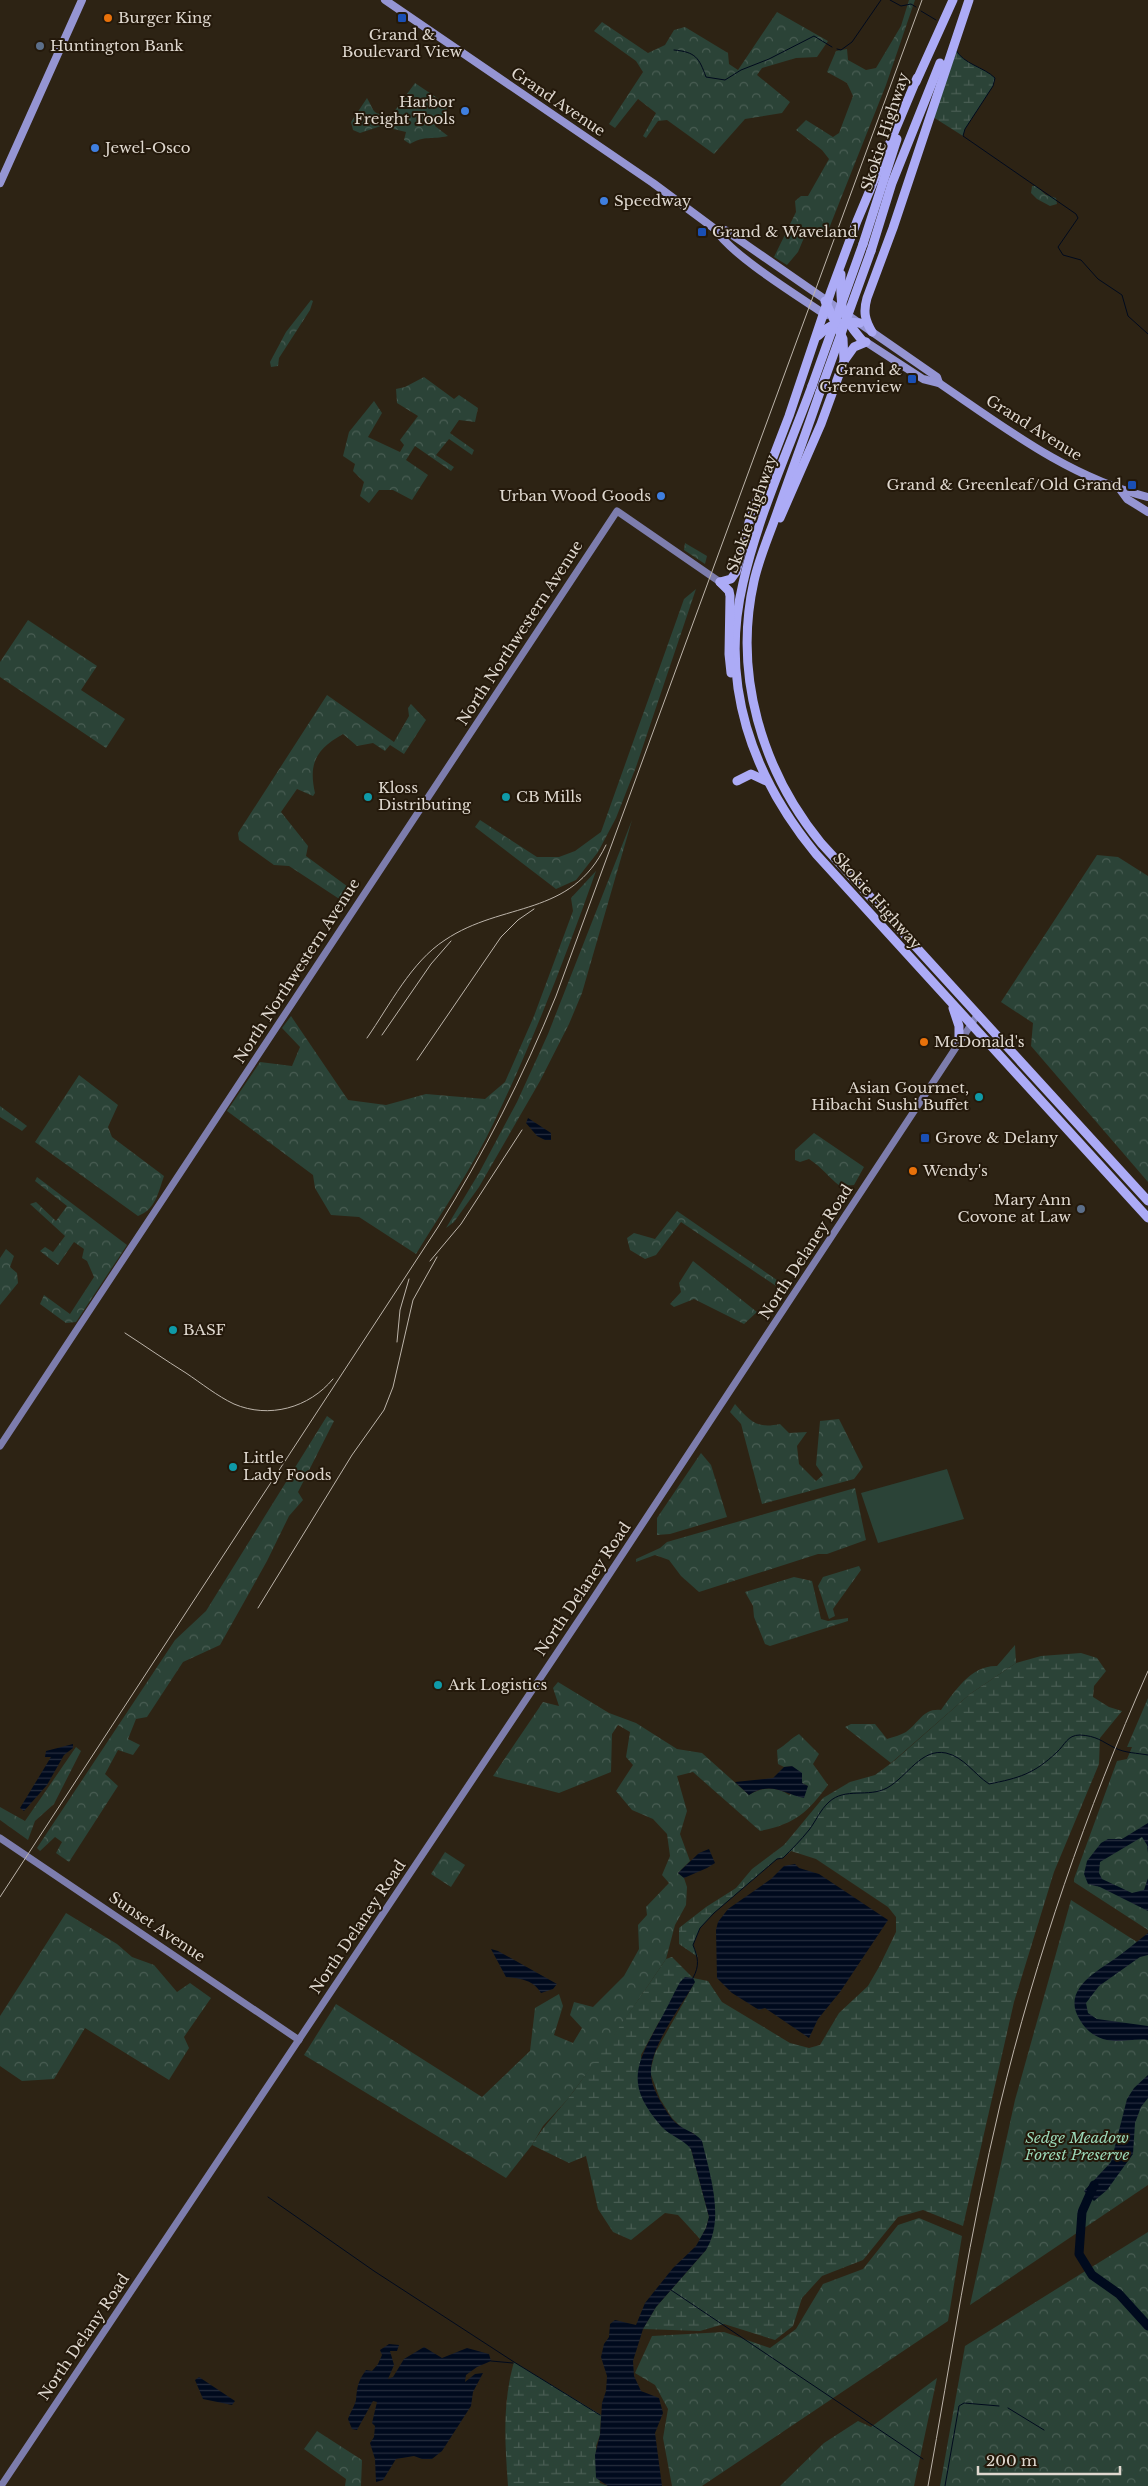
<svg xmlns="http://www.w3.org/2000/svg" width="1148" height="2486" font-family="'Libre Baskerville',serif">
<defs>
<pattern id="forest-crowns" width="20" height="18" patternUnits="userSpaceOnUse" patternTransform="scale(1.25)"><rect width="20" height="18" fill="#2b4337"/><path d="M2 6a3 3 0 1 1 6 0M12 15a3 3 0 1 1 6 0" fill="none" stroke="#495d53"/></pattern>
<pattern id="wetland-marsh" width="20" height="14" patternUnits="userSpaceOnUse" patternTransform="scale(1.25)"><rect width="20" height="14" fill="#2b4337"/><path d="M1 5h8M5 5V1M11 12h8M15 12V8" fill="none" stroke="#495d53"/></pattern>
<pattern id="water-rules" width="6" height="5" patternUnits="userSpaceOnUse" patternTransform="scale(1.25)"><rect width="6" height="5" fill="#000a1d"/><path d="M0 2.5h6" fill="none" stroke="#252d3d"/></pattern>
</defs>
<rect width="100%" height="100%" fill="#2d2314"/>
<polygon fill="#2b4337" points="947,1469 964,1519 878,1543 861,1493"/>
<g fill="url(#forest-crowns)">
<polygon points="909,0 915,0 886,85 828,231 817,238 806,233 798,252 787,265 774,257 796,212 795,201 801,196 808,196 829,159 822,150 796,130 806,120 833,137 839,133 853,96 847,83 827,72 836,51 847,49 848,60 866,70 876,68 901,26"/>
<polygon points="777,12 828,41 817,57 796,58 762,68 757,75 790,102 782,113 745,119 714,154 667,120 658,121 646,138 643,136 656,113 638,99 615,128 609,124 643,72 636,61 594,31 602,22 648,53 665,45 674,30 685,27 728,53 729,64 738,70"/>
<path d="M415,83l34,23 -14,20 13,10c-17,4 -23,-1 -38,8l-6,-4 2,-8 -25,-6 -21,7 -7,-3 -2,-8 16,-24c9,15 3,15 24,18z"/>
<polygon points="1032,186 1036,186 1046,195 1056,198 1057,204 1050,206 1037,199 1031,193"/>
<polygon points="311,300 313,301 310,310 279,358 278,366 271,367 270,362 286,332"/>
<polygon points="424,377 454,399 459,395 478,408 475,422 459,420 450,433 474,450 472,455 449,439 436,455 454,467 451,471 415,446 406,460 428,475 412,500 393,490 379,490 369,503 360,496 364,482 353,471 355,464 343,456 349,432 374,401 382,413 368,437 400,452 404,445 400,440 418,416 397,403 396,389 405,387"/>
<polygon points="685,543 707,556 705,564 684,550"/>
<polygon points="696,589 636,767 616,818 598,852 576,880 556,889 475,827 480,820 537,857 559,857 575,851 601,832 684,599"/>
<polygon points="28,620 97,666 81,690 125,719 106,748 0,677 0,662"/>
<path d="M327,695l67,47 15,-26 -1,-8 3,-4 15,16 -22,34 -14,-9 -5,6 -12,-8 -16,3 -14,-12c-26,15 -35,28 -28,59l-2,3 -16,-7 -16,23 27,34 -2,10 49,36 -8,12 -58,-38 -15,-1 -35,-25 -1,-7z"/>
<polygon points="632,820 582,993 569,1024 540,1081 479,1187 454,1222 446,1228 479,1173 517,1102 548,1034"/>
<polygon points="1097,855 1118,857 1148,876 1148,1182 1031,1046 1033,1023 1001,1002"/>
<path d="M596,871c-30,85 -62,168 -101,249 -22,47 -52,90 -79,134l-57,-37 -28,-2 -16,-27 -2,-13 -86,-64 33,-49 32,4 8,-19 -18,-19 9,-12 57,84 38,5 40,-11 59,5 20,-17 29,-66 39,-105 -2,-13z"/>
<path d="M79,1075l39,30 -10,22 4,10 52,39c-6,17 -8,33 -26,40l-103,-74z"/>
<polygon points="0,1106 27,1126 22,1131 0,1117"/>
<path d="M814,1133l50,34 -10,18 -14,1c-12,-9 -17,-18 -31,-27l-9,3 -5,-2v-10z"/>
<polygon points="37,1177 127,1245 76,1322 66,1323 40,1304 44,1295 70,1314 94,1277 87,1261 82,1258 84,1249 74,1242 58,1265 40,1251 45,1247 53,1252 65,1236 30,1204 36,1202 56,1221 67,1206 35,1181"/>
<polygon points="677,1211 787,1287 782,1290 681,1222 656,1255 645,1259 630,1250 627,1238 634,1233 655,1239"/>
<polygon points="6,1249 14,1256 10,1267 17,1273 18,1283 0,1305 0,1258"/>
<polygon points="693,1261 757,1312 744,1324 694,1299 674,1307 670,1304 681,1292 679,1283"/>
<path d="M735,1404c15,17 21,25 45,20l9,9 18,-1 -10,14 2,18 17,17 7,-6 -7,-10 4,-44 19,-2 24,48 -9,12 -92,25 -21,-80 -11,-12z"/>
<polygon points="327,1416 334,1421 298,1492 303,1500 289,1516 267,1561 220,1645 183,1662 147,1717 136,1719 128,1739 140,1745 133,1755 118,1750 105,1774 118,1786 69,1862 56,1853 62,1842 55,1837 40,1851 37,1848 175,1640 206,1611"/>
<polygon points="701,1453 711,1465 727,1517 670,1534 657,1535 657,1518"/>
<polygon points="855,1488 866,1540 827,1554 818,1554 699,1592 681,1576 669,1560 655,1555 636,1562 636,1559 660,1548 667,1542"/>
<polygon points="859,1566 861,1570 833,1609 835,1616 829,1619 818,1586 823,1577"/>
<polygon points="794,1577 812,1581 821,1619 828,1621 848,1618 848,1621 770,1646 765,1644 754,1617 753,1606 745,1592"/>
<path d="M1015,1645l1,18 -46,31 -79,69 -46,-36 6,-3h24l12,15c6,-2 14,-4 19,-7 13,-9 17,-24 35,-22 14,-19 30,-45 56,-44z"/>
<path d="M558,1682l51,31 27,10 41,26 25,4 47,42c13,-8 27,-9 40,0l19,-9 -6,-3 -10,-17 -8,1 -6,-3 -1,-14c9,-5 14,-12 22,-16l20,20 -6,10 15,21c-21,28 -33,39 -68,46l-67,-59 -16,4 10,35 -7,23 10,27 -12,12 6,5 3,9 -1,18 -11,20 -9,34 -61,90 -38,51 -24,26 -11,19 -26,33 -202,-123 32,-51 146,93 48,-46 5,-43 24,-14 4,12 -9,29 19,8 9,-15 -12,-13 4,-13 19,5 31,-31 15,-27 -1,-24 9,-10 -1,-8 23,-24 -7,-8 8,-19 -3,-22 -14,-15 -21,-9 -16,-19 17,-26 -7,-8 4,-25 -12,-7 -6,9 -1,38 -52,21 -66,-17 50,-74 16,4 -6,-18z"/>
<polygon points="1148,1698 1148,1930 1074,1882 1074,1879 1117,1761 1127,1759 1132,1747 1127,1747"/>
<polygon points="76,1747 81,1751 54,1804 35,1821 28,1840 0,1820 0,1807 25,1821"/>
<polygon points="445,1852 465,1865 451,1887 431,1874"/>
<polygon points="1071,1900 1148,1949 1148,2185 970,2305 1015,2100"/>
<polygon points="66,1913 117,1944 132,1957 154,1965 177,1992 190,1983 211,1998 184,2037 189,2048 169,2080 85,2028 54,2079 22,2081 0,2066 0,2016"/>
<polygon points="919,2218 962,2236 948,2321 702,2486 672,2486 663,2438 668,2409 655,2385 635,2373 652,2336 724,2332 770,2348 796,2329 823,2284 863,2269 898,2225"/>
<polygon points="1148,2232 1148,2486 940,2486 965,2346"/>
<polygon points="937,2378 914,2486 780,2486 824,2443 858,2421 871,2427"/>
<polygon points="317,2431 362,2460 361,2486 345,2486 346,2479 304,2449"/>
</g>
<g fill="url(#wetland-marsh)">
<path d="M956,50c8,14 28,17 39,28l-2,8 -28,43 -2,7 -30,-19z"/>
<path d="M1081,1653l16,5 9,13 -12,15 -1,11 16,10 13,4 -22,27 -1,26 -45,108 -40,130 -51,224 -40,-16 -25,7 -35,43 -41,16 -20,22 -9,28 -18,14 -51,-16 -24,7 -57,-2 13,-22 50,-57 7,-51 -11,-57 -9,-9 -9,-3 -12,-12 -12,-19 -10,-27 5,-19 40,-71 -36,40 -18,33 3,46 18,26 25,16 4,6 18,68 -3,11 -6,11 -22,-24 -13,-2 -34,27 -18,-8 -15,-23 -12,-53 -17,7 -37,-18c12,-21 30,-37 44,-57 31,-43 61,-86 90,-129l6,-2 21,21 15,3 14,21 68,41 19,5 11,-3 19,-32 29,-27 11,-19 17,-35v-15l-8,-10 -72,-48 -25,-8 -8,7 -6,1 -63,54 -14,15 -7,17 5,12 -19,-13v-16l27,-21 30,-19 16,-19 32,-24 39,-47 27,-16 25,-7 19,-14 76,-67 46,-31 25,-7z"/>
<path d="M514,2362l87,53 -1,20 -4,11 4,37 8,3h-100c-3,-43 -6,-82 6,-124z"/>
</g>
<g fill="url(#water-rules)">
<polygon points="528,1118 551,1133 551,1140 545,1140 537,1136 526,1123"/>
<polygon points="73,1744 73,1748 64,1755 47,1785 24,1811 20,1808 51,1757 45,1757 46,1751"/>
<path d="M792,1766l10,7v10l6,3 -4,12c-22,-5 -33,-17 -55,-3l-14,-13 38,-4 11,-11z"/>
<polygon points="1148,1823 1148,1853 1147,1845 1142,1837 1100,1862 1099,1873 1102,1879 1132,1893 1144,1890 1148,1878 1148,1911 1100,1887 1088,1884 1084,1874 1087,1861 1101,1843 1108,1839 1122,1839"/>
<polygon points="709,1849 715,1863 707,1868 684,1878 678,1873 699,1853"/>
<polygon points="795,1864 799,1868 819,1874 888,1920 840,1992 818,2019 809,2038 765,2008 759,2010 732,1993 717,1978 716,1930 718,1922 728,1909 771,1879 784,1866"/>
<path d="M1148,1933v22l-8,2 -41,29 -13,17 2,10 9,6 51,7v14c-16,-2 -28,4 -45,-1 -11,-4 -17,-9 -23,-19 -21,-33 23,-51 44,-68 8,-6 16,-13 24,-19z"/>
<path d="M491,1949l7,2 59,33 -4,5 -12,4c-7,-13 -21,-15 -35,-16z"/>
<path d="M685,1977l8,1 2,4c-13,23 -46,66 -44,92 0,14 13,34 21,45 9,11 23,12 30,22 8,34 23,78 4,109l-50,57 -13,22 -10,32 1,15 7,15 18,7 4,15 -8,20 7,53h-54l-12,-8 -1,-23 5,-20 2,-32 4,-12 1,-15 -6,-19 3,-13 5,-7 1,-13 5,-4 21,5 9,-22 28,-35 23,-22 10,-18 3,-11 -18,-68c-8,-10 -21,-13 -30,-23 -34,-40 -27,-58 -4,-100 8,-14 15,-29 23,-44z"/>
<polygon points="1148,2075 1148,2098 1141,2107 1135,2123 1133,2154 1107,2190 1094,2201 1084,2191 1111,2162 1127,2099 1134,2088"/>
<path d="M389,2344l10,1 -2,6h-7l4,14 -6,14 5,-2 11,-18 20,-12 18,11 25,-10 22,6 2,7 -14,6 -11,8 -1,7 10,-8 8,-1 -10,19 -2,14 -29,45 -10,8h-10l-8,-3 -18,3 -13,21 -7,2 -1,-23 -5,-16 4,-6 1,-11 -3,-3 5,-21 -4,-1 -16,29 -5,-1 -4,-10c2,-6 7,-14 8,-19 1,-13 2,-19 10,-30l6,1 6,-7 4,-9 -2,-5z"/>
<polygon points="199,2377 235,2401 232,2405 203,2399 195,2380"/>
</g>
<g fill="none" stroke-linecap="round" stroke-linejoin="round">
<g stroke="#000a1d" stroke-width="1">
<polyline points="890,0 901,6 911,4 916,7"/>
<polyline points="921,11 936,20"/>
<polyline points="837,49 841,50 852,42 881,0"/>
<path d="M674,50c22,2 25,8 32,27l19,3 16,-10 28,-11 45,-23 18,11"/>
<path d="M956,50c7,14 28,17 39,28l-2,8 -28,43 -2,7 113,78 2,4 -20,29 5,8 18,5 17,19 24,16 6,21 20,18"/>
<path d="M693,1978c7,-13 5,-20 0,-33l7,-17 14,-15 63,-54 6,-1c9,-9 18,-18 26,-28 7,-9 11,-20 20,-28 16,-15 39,-4 58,-14 21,-12 34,-40 59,-35 18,4 28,21 43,31 30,-6 45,-10 68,-32 8,-7 10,-17 23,-17 17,1 21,6 35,13 10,5 22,5 33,7"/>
<polyline points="268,2197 374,2271 514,2362 600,2415"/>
<polyline points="671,2290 923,2459"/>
<polyline points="491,2361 513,2363"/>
<polyline points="1008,2408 1044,2430"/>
<polyline points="945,2486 959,2406 964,2403 999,2406"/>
</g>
<polyline stroke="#000a1d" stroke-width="9" points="1094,2185 1082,2212 1079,2254 1092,2275 1119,2294 1148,2326"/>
<g stroke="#7d7dad" stroke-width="7">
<polyline points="0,1446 617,511 720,582"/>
<polyline points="0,1838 299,2040"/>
<polyline points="1,2486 593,1599 978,1014"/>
</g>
<g stroke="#9595d3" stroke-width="8">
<path d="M385,0l268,183 62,46c16,26 83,67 111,86"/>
<polyline points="0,183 82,0"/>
<polyline points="715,229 725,230 937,377 939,383"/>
<path d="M863,340l60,39 16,4c66,45 131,95 209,114"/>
<polyline points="1119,488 1127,499 1148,512"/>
</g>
<g stroke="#acabf6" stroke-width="9">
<polyline points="916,82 953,0"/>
<polyline points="863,244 897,139"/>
<polyline points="871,251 892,183 940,63"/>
<path d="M841,274c-1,30 -1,41 20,65"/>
<path d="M872,332c-7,-12 -9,-20 -5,-34l26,-70 76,-228"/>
<path d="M818,336c12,-13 25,-15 42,-13"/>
<polyline points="844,361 854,347 866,342"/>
<path d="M812,386c-24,65 -54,130 -69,197 -24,101 9,193 73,271l332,364"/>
<path d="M820,392c-14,41 -29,81 -43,121 -8,23 -18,45 -23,68 -21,93 8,190 67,262l327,358"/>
<polyline points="780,518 821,424 844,361 843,339 825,301"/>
<polyline points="720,582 731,579 736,572 751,515 789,416 831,291 857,221 917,78"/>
<polyline points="720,582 729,591 730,596 729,654 731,673"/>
<polyline points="737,781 751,774 766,781"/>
<polyline points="953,1008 959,1026 959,1044"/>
</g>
<g stroke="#bcb4aa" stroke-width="1">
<polyline points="382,1035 431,964 451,941"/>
<path d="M367,1038c23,-33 44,-76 78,-98 58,-39 126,-22 161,-95"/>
<polyline points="417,1060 501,937 518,920 534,909"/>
<polyline points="430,1261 461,1224 522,1130"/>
<path d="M125,1333c20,13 40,27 61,40 15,10 31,23 48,31 35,15 75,4 99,-25"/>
<polyline points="397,1342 400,1310 409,1279"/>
<polyline points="258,1608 352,1455 384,1410 393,1387 413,1300 437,1257"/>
<path d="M0,1897l438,-670c46,-74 85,-150 118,-231l366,-996"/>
<path d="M928,2486c23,-127 42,-255 72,-381 36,-149 86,-294 148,-434"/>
</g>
<g stroke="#acabf6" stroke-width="9">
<polyline points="812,386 863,244"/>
<polyline points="820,392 871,251"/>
</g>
</g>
<g fill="#e8710a" stroke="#24190b" stroke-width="2">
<circle cx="108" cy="18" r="5"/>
<circle cx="924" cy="1042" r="5"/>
<circle cx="913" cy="1171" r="5"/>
</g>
<g fill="#1a4fb4" stroke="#24190b" stroke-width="2">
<rect x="397" y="13" width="10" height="10" rx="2.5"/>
<rect x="697" y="227" width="10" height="10" rx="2.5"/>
<rect x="907" y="374" width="10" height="10" rx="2.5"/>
<rect x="1127" y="480" width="10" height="10" rx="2.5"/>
<rect x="920" y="1133" width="10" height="10" rx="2.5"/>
</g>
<g fill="#5c6f8a" stroke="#24190b" stroke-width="2">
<circle cx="40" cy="46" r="5"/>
<circle cx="1081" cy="1209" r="5"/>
</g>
<g fill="#3f7fe0" stroke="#24190b" stroke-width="2">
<circle cx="465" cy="111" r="5"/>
<circle cx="95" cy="148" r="5"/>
<circle cx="604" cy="201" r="5"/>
<circle cx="661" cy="496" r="5"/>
</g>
<g fill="#0f9aa8" stroke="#24190b" stroke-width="2">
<circle cx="368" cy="797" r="5"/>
<circle cx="506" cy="797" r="5"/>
<circle cx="979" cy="1097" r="5"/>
<circle cx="173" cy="1330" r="5"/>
<circle cx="233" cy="1467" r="5"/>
<circle cx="438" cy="1685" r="5"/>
</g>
<g text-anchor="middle" stroke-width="4" stroke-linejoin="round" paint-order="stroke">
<g font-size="15" fill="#dfd8cf" stroke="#24190b" text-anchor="start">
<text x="118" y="23">Burger King</text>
<text x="402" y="40" text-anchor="middle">Grand &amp;<tspan x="402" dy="17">Boulevard View</tspan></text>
<text x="50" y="51">Huntington Bank</text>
<text x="455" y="107" text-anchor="end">Harbor<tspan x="455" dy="17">Freight Tools</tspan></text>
<text x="105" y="153">Jewel-Osco</text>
<text x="614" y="206">Speedway</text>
<text x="712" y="237">Grand &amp; Waveland</text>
<text x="902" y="375" text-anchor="end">Grand &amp;<tspan x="902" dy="17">Greenview</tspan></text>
<text x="1122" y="490" text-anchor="end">Grand &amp; Greenleaf/Old Grand</text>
<text x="651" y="501" text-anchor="end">Urban Wood Goods</text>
<text x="378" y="793">Kloss<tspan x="378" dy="17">Distributing</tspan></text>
<text x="516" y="802">CB Mills</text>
<text x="934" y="1047">McDonald's</text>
<text x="969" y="1093" text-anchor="end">Asian Gourmet,<tspan x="969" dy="17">Hibachi Sushi Buffet</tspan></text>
<text x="935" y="1143">Grove &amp; Delany</text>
<text x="923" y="1176">Wendy's</text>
<text x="1071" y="1205" text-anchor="end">Mary Ann<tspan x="1071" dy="17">Covone at Law</tspan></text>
<text x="183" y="1335">BASF</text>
<text x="243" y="1463">Little<tspan x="243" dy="17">Lady Foods</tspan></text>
<text x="448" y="1690">Ark Logistics</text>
</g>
<g font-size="15" fill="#dfd8cf" stroke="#24190b">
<text transform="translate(558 102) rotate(34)" y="5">Grand Avenue</text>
<text transform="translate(885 132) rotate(-72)" y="5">Skokie Highway</text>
<text transform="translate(1034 428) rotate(32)" y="5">Grand Avenue</text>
<text transform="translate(752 514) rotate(-71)" y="5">Skokie Highway</text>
<text transform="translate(520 633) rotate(-57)" y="5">North Northwestern Avenue</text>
<text transform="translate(877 901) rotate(48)" y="5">Skokie Highway</text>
<text transform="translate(297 971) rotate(-57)" y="5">North Northwestern Avenue</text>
<text transform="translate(806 1252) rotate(-57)" y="5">North Delaney Road</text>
<text transform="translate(583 1589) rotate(-56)" y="5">North Delaney Road</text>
<text transform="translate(157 1927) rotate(34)" y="5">Sunset Avenue</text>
<text transform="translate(358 1927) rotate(-56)" y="5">North Delaney Road</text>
<text transform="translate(84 2337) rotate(-56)" y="5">North Delany Road</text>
</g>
<g font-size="15" font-style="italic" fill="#9bd8b8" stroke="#24190b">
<text x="1077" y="2143">Sedge Meadow<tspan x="1077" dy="17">Forest Preserve</tspan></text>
</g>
</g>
<path d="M978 2466v8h142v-8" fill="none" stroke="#dfd8cf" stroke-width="2.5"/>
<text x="986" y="2466" font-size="15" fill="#dfd8cf" stroke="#24190b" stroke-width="4" paint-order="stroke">200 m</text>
</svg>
